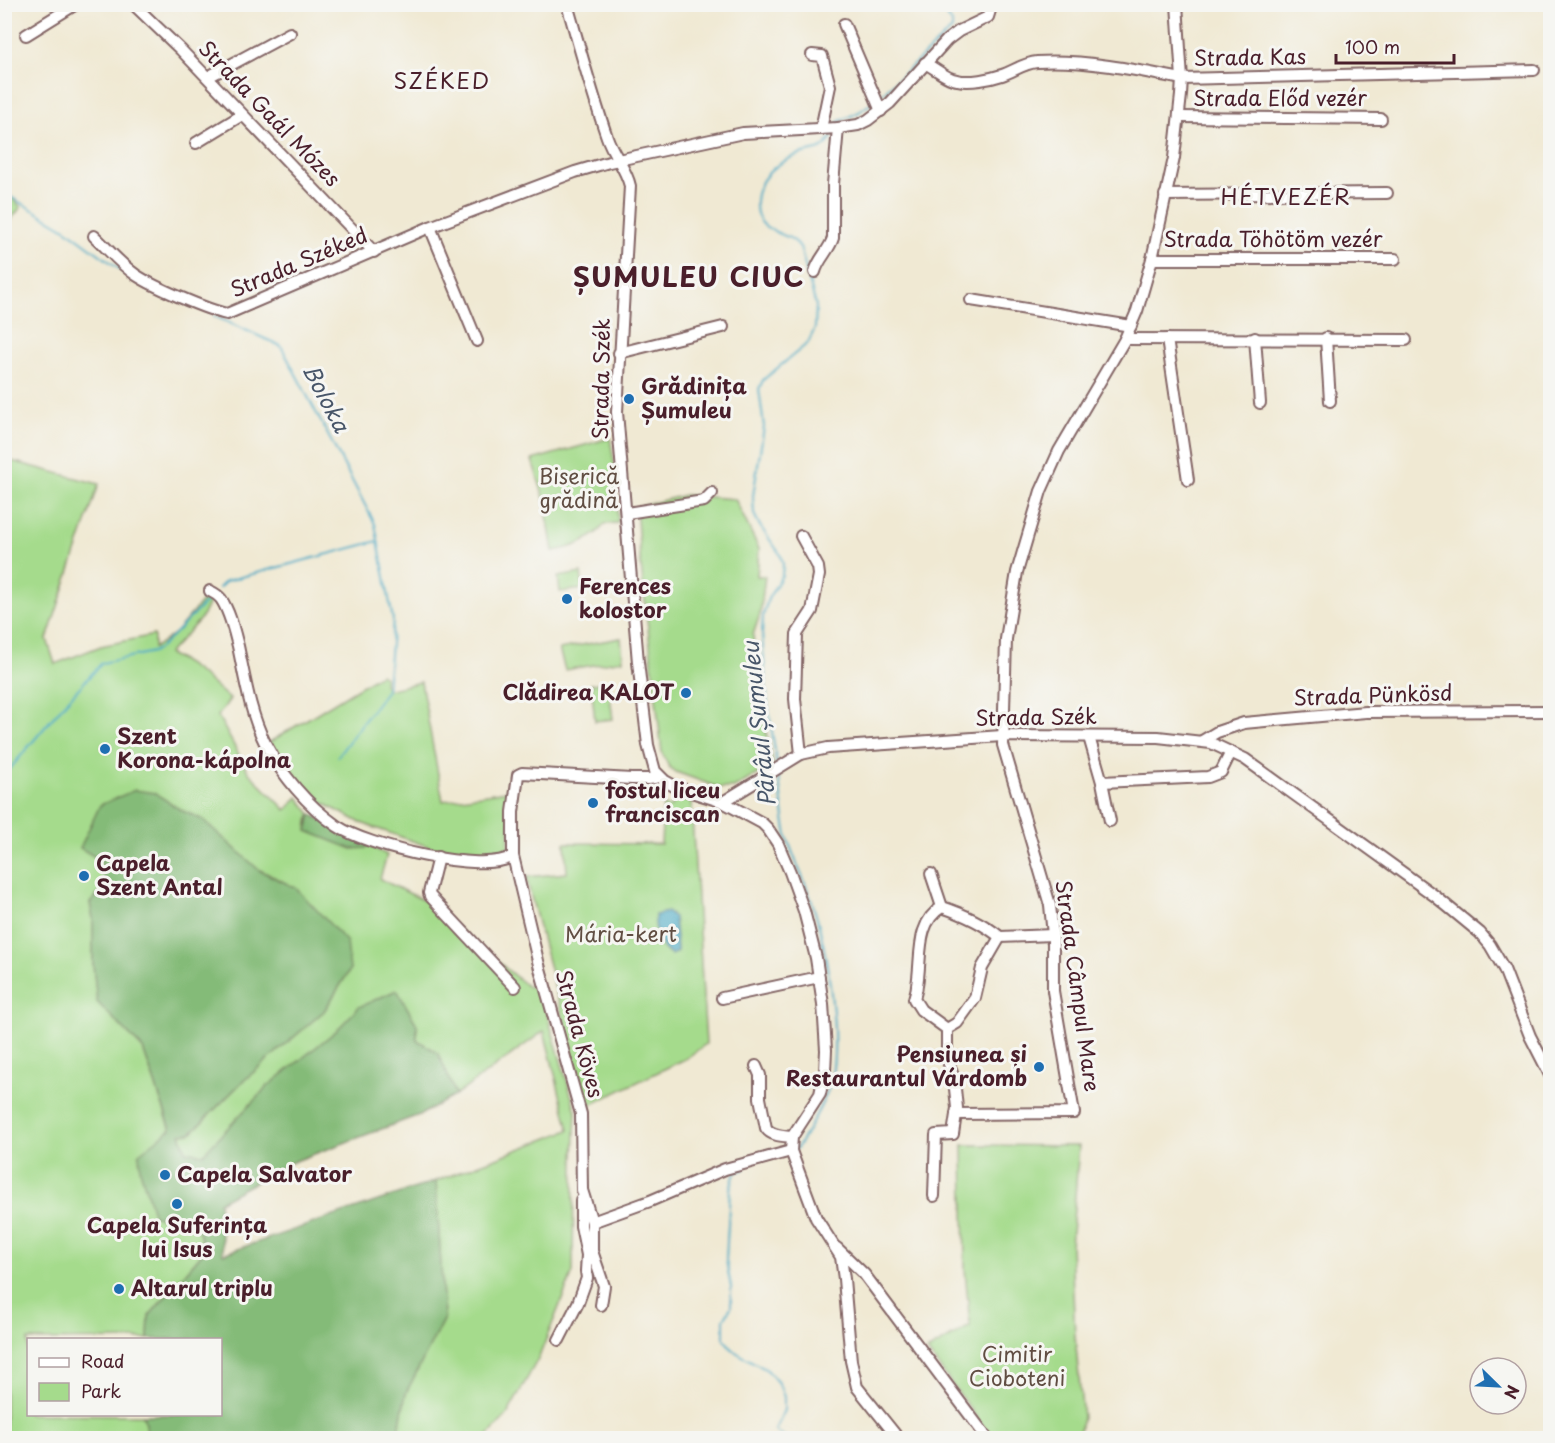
<svg xmlns="http://www.w3.org/2000/svg" width="1555" height="1443" font-family="'Playpen Sans',sans-serif">
<rect width="100%" height="100%" fill="#f6f6f2"/>
<filter id="ink" filterUnits="userSpaceOnUse"><feTurbulence type="fractalNoise" baseFrequency=".0167" numOctaves="2"/><feDisplacementMap in="SourceGraphic" scale="12" xChannelSelector="R" yChannelSelector="G"/><feConvolveMatrix kernelMatrix="1 2 1 2 8 2 1 2 1" color-interpolation-filters="sRGB"/></filter>
<filter id="wash" filterUnits="userSpaceOnUse"><feTurbulence type="fractalNoise" baseFrequency=".008" numOctaves="4" result="noise"/><feDisplacementMap in="SourceGraphic" scale="24" xChannelSelector="R" yChannelSelector="G"/><feGaussianBlur stdDeviation="1.35" result="paint"/><feColorMatrix in="noise" values="0 0 0 0 0 0 0 0 0 0 0 0 0 0 0 0 0 1.4 0 .05"/><feComposite in="paint" operator="in"/></filter>
<g filter="url(#wash)">
<rect width="100%" height="100%" fill="#f0e9d3"/>
<g fill="#a5db8c" stroke="#787d5c" stroke-width="1.5">
<polygon points="5,191 21,207 5,227 4,227"/>
<path d="M610,438l4,23 4,62 -13,1c-13,16 -31,24 -52,27l-9,-53 -12,-38z"/>
<path d="M4,459l95,25 -52,155 8,25 46,-18 53,-11v13l22,-16 28,-33 6,1 -8,17 -34,37c24,10 42,28 62,45l-12,17 31,57 37,37 12,-13 13,17 -3,7 -1,10 31,12 30,2 19,10 -7,24 47,23 101,85 10,-3 38,127 -2,48 -1,113 -34,85 -32,58 -21,23h-89l9,-45 38,-75 -8,-137 133,-51 -25,-99 -88,64 -18,-42 -21,-13v-15l-20,-35 -38,17 -23,24 -69,56 -64,67 -17,-3 -6,-17 11,-1 50,-50 83,-72 26,-41 -2,-6 -52,-76 -40,-20 -55,-49 -20,-9 -100,38 21,13 2,28 -14,14 3,15v46l4,38 46,47 28,81 33,121 -55,65 -1,23 -120,1v74l114,1 4,7 1,16h-142z"/>
<polygon points="685,495 735,499 759,549 757,576 765,576 760,614 753,635 759,698 773,765 734,788 720,788 676,772 669,767 662,753 640,557 636,507"/>
<polygon points="581,573 583,589 560,592 558,577"/>
<polygon points="621,638 623,660 565,670 559,649"/>
<polygon points="381,674 385,677 384,683 387,690 421,682 443,801 513,790 508,848 503,855 464,859 361,823 321,802 303,787 268,743"/>
<polygon points="608,682 613,719 595,721 591,684"/>
<polygon points="674,793 691,799 706,1044 685,1059 586,1107 526,877 567,873 565,843 661,844 663,806 672,807"/>
<polygon points="963,1145 1079,1146 1071,1246 1075,1336 1083,1418 1078,1438 992,1438 927,1351 970,1326 965,1269"/>
</g>
<g fill="#84bb78" stroke="#676d52" stroke-width="1.5">
<polygon points="135,790 155,793 181,810 203,820 259,870 296,888 347,942 350,970 324,1011 241,1083 191,1133 180,1134 186,1151 203,1154 267,1087 336,1031 359,1007 397,990 417,1025 417,1040 438,1053 456,1095 422,1114 290,1163 219,1202 223,1254 436,1181 444,1318 406,1393 397,1438 147,1438 146,1423 142,1415 220,1414 220,1340 148,1339 149,1316 204,1251 197,1224 154,1216 140,1170 139,1153 171,1129 143,1049 97,1002 93,964 93,918 90,903 104,889 102,861 80,848 100,805"/>
<polygon points="311,814 333,827 370,842 366,848 352,849 307,831"/>
</g>
<path fill="#46a9c5" stroke="#486478" stroke-width="1.5" d="M667,912l7,5 3,31v4l-6,3c-12,-7 -17,-26 -16,-40z"/>
<g fill="none" stroke-linecap="round" stroke-linejoin="round">
<g stroke="#46a9c5" stroke-width="2">
<polyline points="880,96 952,29 952,23 937,4"/>
<polyline points="836,126 838,122 859,112 873,102"/>
<polyline points="4,193 64,228 125,273"/>
<polyline points="214,316 281,346 375,524 393,620 387,690 338,756"/>
<polyline points="219,588 226,581 378,541"/>
<path d="M777,764l-10,-64 -5,-66 1,-18 5,-17 14,-24 1,-11 -3,-10 -20,-28 -6,-12 -1,-18 11,-69 -5,-38 4,-9 45,-37 7,-15 1,-22 -16,-59c-8,-13 -28,-12 -38,-24 -6,-7 -6,-14 -6,-22 2,-24 21,-38 41,-46 17,-7 24,0 35,-18"/>
<path d="M778,772c3,21 5,43 9,64 5,19 14,36 21,55 18,47 33,141 23,189 -2,13 -27,59 -35,69"/>
<polyline points="4,776 66,702 102,663 153,652 160,648 210,598"/>
<polyline points="744,1169 735,1173 730,1189 726,1260 731,1287 731,1307 724,1319 724,1339 734,1351 767,1370 779,1384 784,1397 784,1410 775,1431 787,1438"/>
</g>
</g>
</g>
<g filter="url(#ink)">
<g fill="none" stroke-linecap="round" stroke-linejoin="round">
<defs>
<g id="minor">
<polyline points="133,4 181,50 374,252"/>
<path d="M567,4c13,45 25,90 40,133 6,18 19,31 23,49l-13,226 21,250 10,83 7,26 10,10 11,6 47,15 39,21 6,6 10,15 12,28 14,39 12,47 7,46 3,46 -1,21 -5,23 -28,43 -1,14 25,67 25,39 3,22 7,82 6,26 41,51"/>
<polyline points="844,24 881,111"/>
<polyline points="26,35 76,4"/>
<polyline points="812,55 822,56 830,86 821,129"/>
<path d="M925,63c10,5 21,16 32,17 13,3 33,-1 45,-5 12,-4 22,-12 35,-13 46,-3 100,8 145,17l352,-9"/>
<polyline points="208,77 290,33"/>
<polyline points="1179,117 1381,119"/>
<polyline points="196,143 242,115"/>
<polyline points="1165,195 1387,193"/>
<polyline points="430,227 477,341"/>
<path d="M94,236c14,13 26,28 42,39 18,12 71,35 91,39l203,-87 145,-55 34,-10 134,-29 95,-5 20,-3 10,-5 22,-17 57,-63 12,-9 29,-14 4,-13"/>
<polyline points="1152,259 1395,259"/>
<path d="M815,272c3,-13 14,-21 18,-34v-54l5,-56"/>
<polyline points="971,300 1131,326"/>
<polyline points="1255,338 1260,403"/>
<polyline points="1326,338 1330,401"/>
<polyline points="1125,339 1406,340"/>
<polyline points="1167,339 1188,480"/>
<polyline points="619,353 723,327"/>
<polyline points="627,513 704,501 712,493"/>
<path d="M210,591c4,2 8,4 11,8 9,13 13,32 17,47 7,33 12,67 27,97 16,31 43,63 72,83 29,20 146,49 176,30v-44l5,-37 4,-2 110,6h17l11,-2"/>
<polyline points="1089,737 1102,782 1208,777 1221,772 1231,752"/>
<polyline points="1202,741 1217,732 1244,723 1321,716 1366,712 1550,711"/>
<polyline points="801,754 795,699 797,634 812,611 819,575 818,567 801,536"/>
<polyline points="1102,782 1110,821"/>
<polyline points="723,802 801,754 828,748 1002,736 1158,737 1211,743 1245,759 1435,896 1480,933 1490,945 1504,969 1530,1036 1550,1075"/>
<polyline points="513,856 539,965 581,1114 582,1190 592,1222 592,1251 604,1286 601,1305"/>
<polyline points="438,857 429,893 430,896 515,987"/>
<polyline points="931,874 942,907"/>
<polyline points="722,998 819,977"/>
<polyline points="947,1029 957,1023 975,998 982,968 1000,937"/>
<path d="M756,1066l4,9v23l6,30c5,8 17,8 26,9"/>
<polyline points="956,1114 1074,1113 1053,991 1053,935 1050,905 1003,745 1006,639 1017,572 1041,491 1059,451 1125,339 1137,311 1152,259 1174,158 1181,95 1182,79 1177,4"/>
<path d="M934,1196l2,-61 17,-1 4,-26 -3,-29 -7,-21v-29l-26,-19 -7,-11c1,-5 3,-9 3,-14 5,-26 -2,-62 25,-78 21,7 41,16 58,30l53,-2"/>
<polyline points="592,1222 650,1201 725,1169 791,1151"/>
<polyline points="837,1248 864,1274 987,1438"/>
<polyline points="559,1340 578,1303 587,1278 586,1271 587,1255 581,1226 581,1200"/>
</g>
</defs>
<use href="#minor" stroke="#846666" stroke-width="14"/>
<use href="#minor" stroke="#fff" stroke-width="10"/>
</g>
</g>
<g fill="#1f6fb2" stroke="#f6f6f2" stroke-width="2">
<circle cx="629" cy="399" r="6"/>
<circle cx="567" cy="599" r="6"/>
<circle cx="686" cy="693" r="6"/>
<circle cx="105" cy="749" r="6"/>
<circle cx="593" cy="803" r="6"/>
<circle cx="84" cy="876" r="6"/>
<circle cx="1039" cy="1067" r="6"/>
<circle cx="165" cy="1175" r="6"/>
<circle cx="177" cy="1204" r="6"/>
<circle cx="119" cy="1289" r="6"/>
</g>
<g text-anchor="middle" stroke-width="6" stroke-linejoin="round" paint-order="stroke">
<g font-size="21" fill="#4a1f2b" stroke="#f6f6f2">
<text transform="translate(1250 58) rotate(-1)" y="7">Strada Kas</text>
<text x="1280" y="106">Strada Előd vezér</text>
<text transform="translate(269 114) rotate(46)" y="7">Strada Gaál Mózes</text>
<text x="1273" y="247">Strada Töhötöm vezér</text>
<text transform="translate(299 263) rotate(-23)" y="7">Strada Széked</text>
<text transform="translate(602 379) rotate(-89)" y="7">Strada Szék</text>
<text transform="translate(1373 696) rotate(-2)" y="7">Strada Pünkösd</text>
<text transform="translate(1036 718) rotate(-1)" y="7">Strada Szék</text>
<text transform="translate(1077 986) rotate(82)" y="7">Strada Câmpul Mare</text>
<text transform="translate(579 1034) rotate(75)" y="7">Strada Köves</text>
</g>
<g font-size="21" font-weight="bold" fill="#4a1f2b" stroke="#f6f6f2" text-anchor="start">
<text x="641" y="394">Grădinița<tspan x="641" dy="24">Șumuleu</tspan></text>
<text x="579" y="594">Ferences<tspan x="579" dy="24">kolostor</tspan></text>
<text x="674" y="700" text-anchor="end">Clădirea KALOT</text>
<text x="117" y="744">Szent<tspan x="117" dy="24">Korona-kápolna</tspan></text>
<text x="605" y="798">fostul liceu<tspan x="605" dy="24">franciscan</tspan></text>
<text x="96" y="871">Capela<tspan x="96" dy="24">Szent Antal</tspan></text>
<text x="1027" y="1062" text-anchor="end">Pensiunea și<tspan x="1027" dy="24">Restaurantul Várdomb</tspan></text>
<text x="177" y="1182">Capela Salvator</text>
<text x="177" y="1233" text-anchor="middle">Capela Suferința<tspan x="177" dy="24">lui Isus</tspan></text>
<text x="131" y="1296">Altarul triplu</text>
</g>
<g font-size="21" fill="#614e43" stroke="#f6f6f2">
<text x="579" y="484">Biserică<tspan x="579" dy="24">grădină</tspan></text>
<text x="621" y="942">Mária-kert</text>
<text x="1017" y="1362">Cimitir<tspan x="1017" dy="24">Cioboteni</tspan></text>
</g>
<g font-size="22" letter-spacing="1.5" fill="#4a1f2b" stroke="#f6f6f2">
<text x="442" y="89">SZÉKED</text>
<text x="1286" y="205">HÉTVEZÉR</text>
</g>
<g font-size="22" font-style="italic" fill="#485669" stroke="#f6f6f2">
<text transform="translate(326 398) rotate(62)" y="8">Boloka</text>
<text transform="translate(759 724) rotate(-96)" y="8">Pârâul Șumuleu</text>
</g>
<g font-size="27" font-weight="bold" letter-spacing="1.5" fill="#4a1f2b" stroke="#f6f6f2">
<text x="689" y="287">ȘUMULEU CIUC</text>
</g>
</g>
<rect width="1555" height="1443" fill="none" stroke="#f6f6f2" stroke-width="24"/>
<rect x="27" y="1338" width="195" height="78" fill="#f6f6f2" stroke="#b1a0a2" stroke-width="1.5"/>
<rect x="39" y="1358" width="30" height="9" fill="#ffffff" stroke="#b1a0a2" stroke-width="1.5"/>
<text x="81" y="1368" font-size="18" fill="#4a1f2b">Road</text>
<rect x="39" y="1383" width="30" height="18" fill="#a5db8c" stroke="#b1a0a2" stroke-width="1.5"/>
<text x="81" y="1398" font-size="18" fill="#4a1f2b">Park</text>
<g transform="translate(1498 1386) rotate(114)"><circle r="28" fill="#f6f6f2" stroke="#b1a0a2" stroke-width="1.5"/>
<path d="M0-4.5L10 22L0 15L-10 22Z" fill="#1f6fb2"/>
<text y="-9" font-size="16" font-weight="bold" text-anchor="middle" fill="#4a1f2b">N</text>
</g>
<path d="M1336 54v9h118v-9" fill="none" stroke="#4a1f2b" stroke-width="3"/>
<text x="1345" y="54" font-size="18" fill="#4a1f2b" stroke="#f6f6f2" stroke-width="4.5" paint-order="stroke">100 m</text>
</svg>
